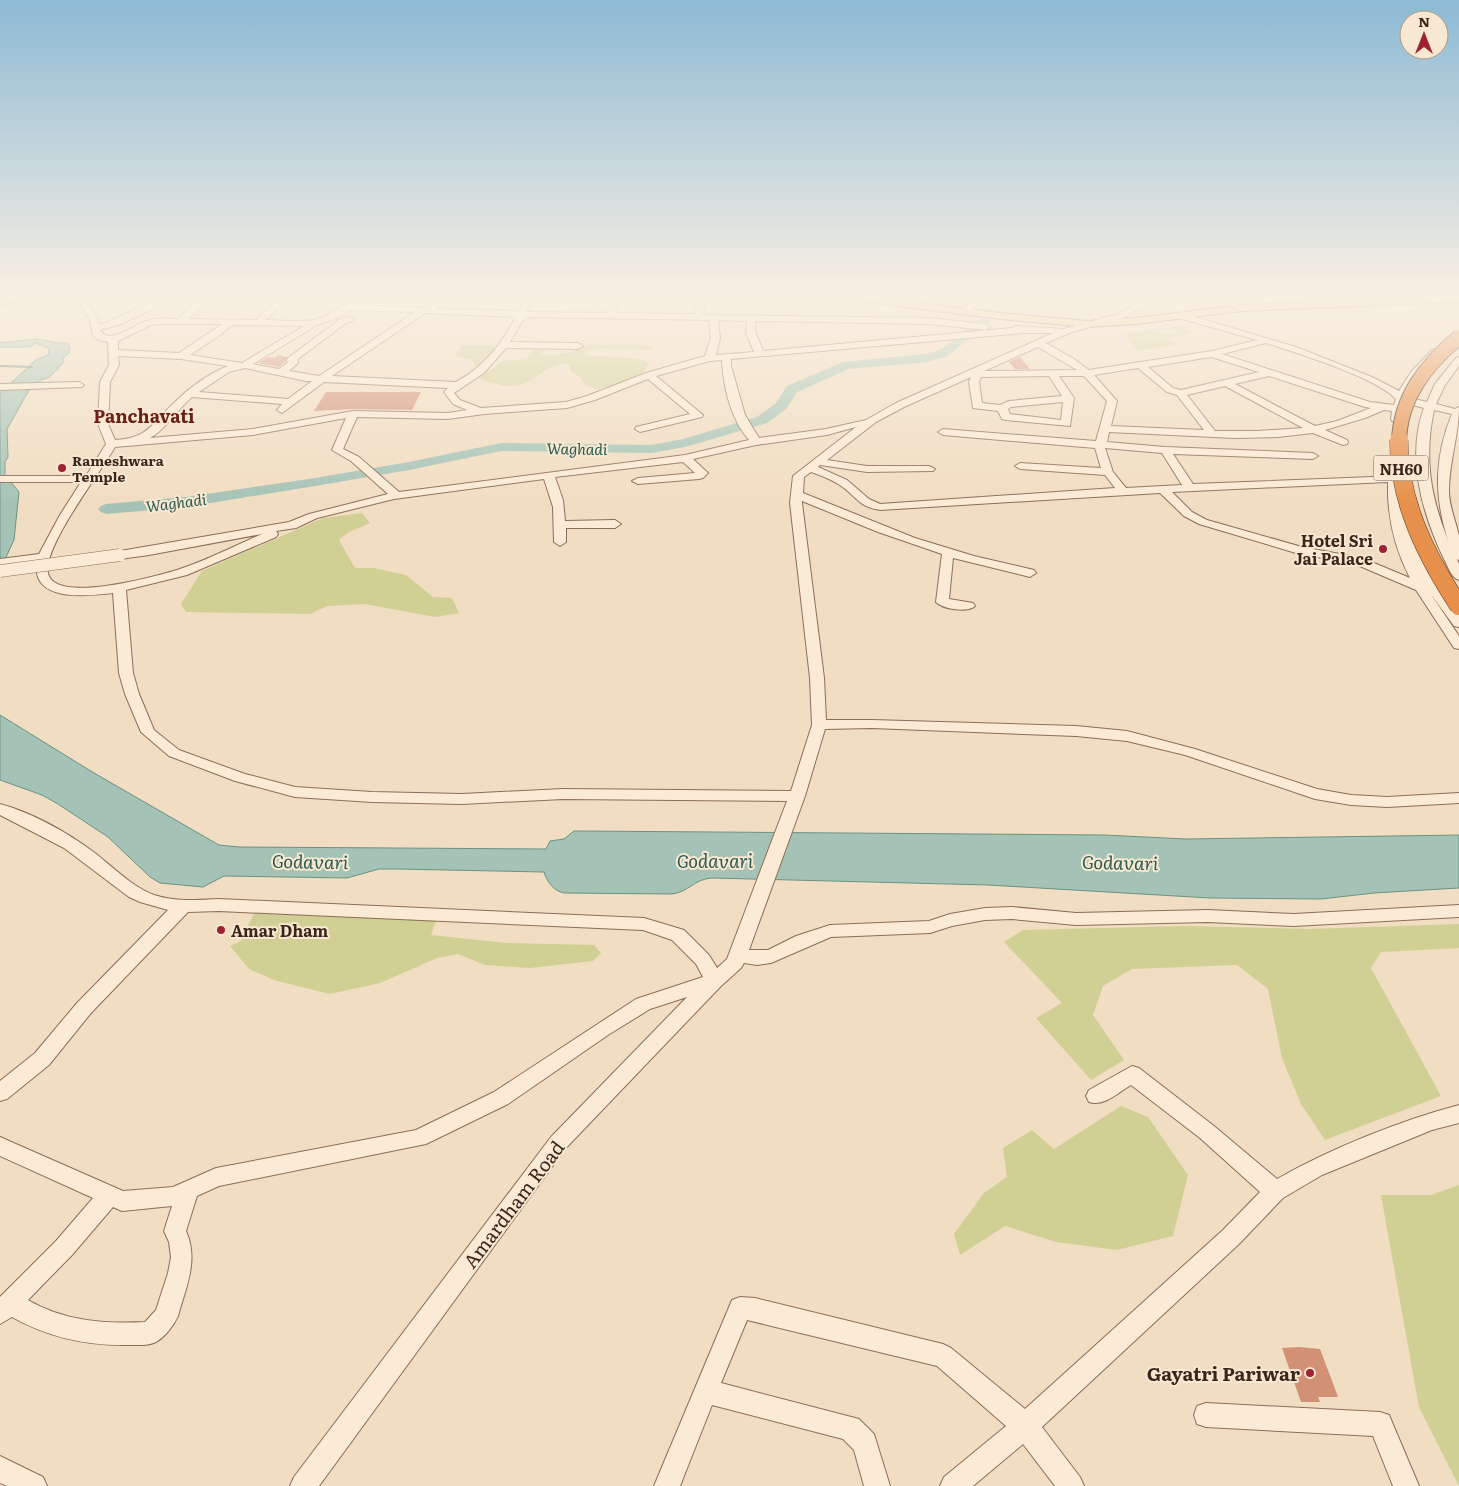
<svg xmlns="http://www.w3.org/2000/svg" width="1459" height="1486" viewBox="0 0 1459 1486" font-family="Literata,serif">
	<rect width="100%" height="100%" fill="#f1ddc1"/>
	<g fill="#d0d094">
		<path d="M1180 325 1192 332 1187 333 1189 335 1167 338 1177 344 1139 351 1124 334 1155 329 1163 334 1177 332 1171 327Z"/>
		<path d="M641 344 652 347 647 350 601 349 588 351 585 355 641 359 649 364 639 378 597 389 586 385 580 377 570 371V364C544 364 540 378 520 385 511 388 502 385 493 383 487 382 483 382 480 377L503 361 524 359 525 361C531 351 533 347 545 349L540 355C555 356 572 354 584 345Z"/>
		<path d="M470 345H492L495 348 485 366H476L471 359 455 356 461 346Z"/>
		<path d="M362 513 370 523 349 532 339 540 355 568H373L406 575 433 597 452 598 459 613 435 617 364 604 327 606 310 614 186 612 181 604 202 571 323 518Z"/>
		<path d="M256 909 436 920 431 935 507 943 594 945 601 953 593 961 530 968 485 965 458 954 437 958 380 983 330 994 274 980 249 969 230 946 241 941Z"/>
		<path d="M1459 924V948L1381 952 1371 968 1441 1096 1325 1140 1301 1104 1282 1058 1268 989 1237 965 1132 969 1103 986 1093 1015 1124 1060 1091 1080 1036 1018 1062 1003 1004 942 1023 930 1185 926 1310 929Z"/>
		<path d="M1121 1106 1148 1117 1188 1175 1173 1236 1117 1250 1056 1242 1005 1226 960 1255 954 1234 984 1193 1007 1177 1003 1148 1032 1130 1054 1149Z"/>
		<path d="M1459 1185V1486L1419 1407 1381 1195H1431Z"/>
	</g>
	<g fill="#a4c3b6" stroke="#6a9283">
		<path d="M36 339C48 340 56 344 68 343L70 348 69 353 63 358V363L50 377 41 380 29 390 7 429 8 457 5 462V475L19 492 14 540 0 570V393L36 360 49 354 48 348 36 343 30 347H0V343Z"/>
		<path d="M0 715 94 773 219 845 239 847 546 849 550 841 564 839 574 831H582L1104 835 1186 839 1459 835V888L1374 893 1321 899 1210 898 988 885 712 878C694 879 689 892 672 894L564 893C554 891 547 882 544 872L397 869H379L347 878 224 876 203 887 160 883 150 877 108 837 58 804 42 795 0 780Z"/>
	</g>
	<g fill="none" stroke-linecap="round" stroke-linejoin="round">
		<path stroke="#6a9283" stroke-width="2" d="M0 366 32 367"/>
		<path fill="#a4c3b6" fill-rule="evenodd" d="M999 296H1011L992 320 948 356 927 362 849 369 797 392 786 409 767 423 685 447 651 453 501 451 409 470 315 486 186 507 106 514 101 512 98 509 101 506 106 504 186 497 315 478 409 462 501 443 651 445 683 439 757 417 776 403 787 386 843 362 926 354 940 350 984 316Z"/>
	</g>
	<g fill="#d29074">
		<path d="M278 355 287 357 285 362 279 367 258 363 268 357 274 358Z"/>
		<path d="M1020 357 1030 369H1015L1009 362Z"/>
		<path d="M326 392H421L412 410 353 409 314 411Z"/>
		<path d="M1299 1347 1320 1349 1338 1397H1318L1320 1402H1301L1282 1348Z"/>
	</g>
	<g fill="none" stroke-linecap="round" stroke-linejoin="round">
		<defs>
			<g id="minor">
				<path d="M76 296H84L98 320 99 325C121 318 158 295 178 296L121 324 100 330C108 346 134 325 146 321 156 318 167 318 177 319L203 296H212L188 319 256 320 280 296H288L266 320C280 320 305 323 318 319 336 313 352 295 371 296L359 305 426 308 441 296H450L436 309 519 311 526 296H534L527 312 607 313 612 296H620L616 313 694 314 697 296H705L703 315 929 318 986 324 990 327 986 330 929 324 755 321 756 333 763 351 1012 328 1016 326 1064 329 1118 314 1148 296H1158L1124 318 1069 333 1046 343 1074 359 1089 370 1212 351 1257 340 1179 318V314L1182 313 1296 347 1372 377 1399 391 1411 372 1432 350 1435 349 1440 352 1418 376 1407 397 1427 402 1435 384 1456 358 1459 357V366L1445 385 1436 404 1455 409 1459 407C1459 435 1449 462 1449 491 1449 507 1456 521 1459 536 1459 544 1459 552 1459 560L1457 559 1459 564V580C1451 578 1448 566 1444 559 1422 514 1406 456 1424 408L1405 403 1400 421H1392L1391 419 1392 411 1384 410 1365 418 1325 430 1347 440 1348 442 1347 444 1343 445 1313 433 1278 437 1235 438 1109 432 1107 442 1165 447 1313 453 1318 456 1313 459 1173 454 1193 484 1398 476 1400 510 1407 511 1409 513 1432 578 1459 614V627L1454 626 1430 593 1459 636V649L1454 648 1416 590 1355 564 1296 553 1199 524 1184 516 1160 493 880 510C860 507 858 499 844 488 834 480 822 476 811 472L804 477 803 493 915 538 974 556 1034 570 1036 573 1030 577 953 558 949 599 973 603 975 606C968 613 942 609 936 602L942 554 878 532 802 501V503L824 678 826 720H872L1076 726 1127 731 1195 749 1317 789 1351 795 1387 797 1459 793V803L1387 807 1351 805 1315 799 1185 755 1127 741 1076 736 872 728 825 729 805 796 749 950H768L796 936 830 925 929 921 950 914 985 908 1012 907 1076 913 1208 910 1294 914 1459 905V917L1294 926 1208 922 1076 925 1012 919 985 920 952 926 930 933 831 937 771 963 757 965 744 963 741 968 721 986 565 1149 319 1486H290L294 1477 551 1137 687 997 650 1009 608 1035 508 1104 426 1144 219 1186 197 1196 186 1231C199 1260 186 1287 178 1316 174 1325 165 1337 156 1342 148 1346 138 1345 130 1345 88 1346 49 1338 12 1317L0 1324V1297L56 1241 93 1198 0 1156V1137L123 1191 173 1187 216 1168 416 1130 494 1092 636 999 703 977 696 964 672 940 643 930 219 911 188 912 91 1013 49 1065 7 1099 0 1101V1081L35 1053 77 1003 168 910 140 902 129 897 64 848 0 815V804C33 813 68 833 95 853 114 868 131 886 154 895 175 902 198 900 219 899L644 918 684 930 709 955 717 968 727 959 787 801 563 799 462 804 372 802 295 797 235 781 169 756 141 732 125 694 119 673 113 593C87 596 30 603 37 561L0 567V559L39 554 60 515 81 482H0V476H86L106 444 98 424 100 382 109 365 108 342 99 340 93 336 90 320ZM350 310 415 312 319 376 289 371 298 363V359L346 323 353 321V317L340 319 288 358 286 360 288 362 279 369 253 364 317 325 335 319ZM425 313 516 317C501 344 485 366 456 382L332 376ZM525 317 709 320 711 338 705 356 646 373 587 396 566 402 481 408 460 400 454 393 484 373 506 348 578 349 583 346 578 343 510 342ZM718 320 747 321 746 333 754 352 716 355 720 338ZM160 324H222L179 353 118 350V341L151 325ZM232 325 304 326 242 363 190 355 219 336ZM1024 333H1053L896 403 866 420 826 429 759 438 745 415 731 366V359ZM1266 343C1297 353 1375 377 1396 399L1394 405 1370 402 1222 354ZM1038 347 1077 370 984 371ZM118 356 181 359 228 366C208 374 189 388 174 403 151 424 149 438 115 440L108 424 110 382 119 365ZM1211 357 1259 372 1181 390 1173 388 1148 367ZM722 360C723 386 731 420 749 440L685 455 399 492 359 457 343 449 357 417 448 419 484 414 567 408 595 400 648 379 690 414 636 427 635 429 640 432 702 417 703 415 656 376 710 361ZM245 368 306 381H312L288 399 199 392 229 372ZM1138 368 1167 392 1177 395 1204 430 1111 426 1117 401 1094 375ZM1049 376 1062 396 1009 401 1000 405 982 403 979 382 981 377ZM1059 376H1084L1107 401 1096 441 943 429 938 432 943 435 1095 448 1101 468 1020 463 1015 466 1020 469 1105 475 1115 488 880 504 869 499 847 480 818 467 820 465 867 472 933 471 935 469 929 466H867L827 460 876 422 904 407 971 377 969 382 973 408 998 411 1002 419 1006 420 1070 426 1074 398ZM1269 376 1365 407 1371 408 1337 421 1315 426 1235 384ZM324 382 448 388 444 392 453 404 467 410 448 413 353 411 253 429 150 438C165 430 178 409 192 397L282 404 277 410 282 413ZM1225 386 1303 428 1257 431H1215L1187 395ZM1063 402 1061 420 1010 414 1008 409 1011 407ZM1434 410 1452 414C1434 457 1434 497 1448 540 1430 495 1424 457 1434 410ZM346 418 332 450 351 461 388 494 309 514 289 522 120 551 114 555 120 559 149 555 262 534C234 546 206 561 177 570 157 576 54 605 48 573 43 546 101 472 115 447L253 435ZM856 427 793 476 790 503 810 678 812 725 791 791 563 789 462 794 372 792 295 787 245 774 179 750 154 730 139 694 133 673 126 590 187 575 276 537 278 534 276 531 296 528 317 518 394 499 544 479 553 507 554 542 560 546 566 542V528H615L621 524 615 520 565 521 563 500 555 477 683 462 695 473 638 478 632 481 638 484 699 479 703 478 708 473 693 459 756 445 827 435ZM1105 448 1162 453 1182 485 1126 488 1113 472ZM1388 482C1387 516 1394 547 1410 578L1362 558 1302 547 1207 520 1192 512 1172 492ZM172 1206 164 1231 169 1242 171 1257 168 1273 156 1310 145 1322C104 1324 64 1321 28 1300L72 1255 113 1207 122 1211Z"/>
				<path d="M976 296H984L971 311H965V307Z"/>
				<path d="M1231 296H1240L1236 300 1239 304 1238 306H1232L1227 300Z"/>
				<path d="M79 382 84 385 82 387 0 390V384Z"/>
				<path d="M1132 1066 1139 1068 1214 1126 1277 1179C1330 1149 1399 1121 1459 1105V1123L1432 1130 1322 1175 1283 1198 1239 1244 1042 1427 1080 1477 1084 1486H1055L1023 1444 973 1486H940L944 1477 1006 1426 937 1366 747 1320 721 1383 859 1419 874 1434 890 1486H864L854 1450 843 1439 712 1405 680 1486H654L732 1300 740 1297 755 1298 943 1344 951 1348 1025 1409 1223 1230 1260 1192 1200 1138 1131 1085C1119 1092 1104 1107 1089 1102L1086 1096 1089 1090Z"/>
				<path d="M1206 1403 1380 1412 1389 1415 1419 1486H1393L1373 1436 1206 1427 1197 1424 1194 1415 1197 1406Z"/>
				<path d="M0 1456 43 1477 47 1486H7L0 1483Z"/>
			</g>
			<g id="major">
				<path d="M19 296H37L36 298 0 306V300Z"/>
				<path d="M835 296H863L1001 313 1088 321 1136 318 1242 305 1459 296V302L1242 311 1136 324 1088 327 1001 319 840 299Z"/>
			</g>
		</defs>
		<use href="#minor" stroke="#8c6d57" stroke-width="2"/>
		<use href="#major" stroke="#593c2b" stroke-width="2"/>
		<use href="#minor" fill="#fbebd5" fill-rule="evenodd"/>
		<use href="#major" fill="#f7ce95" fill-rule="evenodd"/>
		<defs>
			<path id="minor-bridge" d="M0 571 120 555"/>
			<path id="highway-bridge-far1" d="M1399 442C1400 397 1426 365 1459 337"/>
			<path id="highway-bridge" d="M1399 440C1398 501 1427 557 1459 606"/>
		</defs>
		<use href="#minor-bridge" stroke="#8c6d57" stroke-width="13" stroke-linecap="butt"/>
		<use href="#highway-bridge-far1" stroke="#593c2b" stroke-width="16" stroke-linecap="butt"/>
		<use href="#highway-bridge" stroke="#593c2b" stroke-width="19" stroke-linecap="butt"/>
		<use href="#minor-bridge" stroke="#fbebd5" stroke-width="12"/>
		<use href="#highway-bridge-far1" stroke="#e7904b" stroke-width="14"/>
		<use href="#highway-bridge" stroke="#e7904b" stroke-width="18"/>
	</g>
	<linearGradient id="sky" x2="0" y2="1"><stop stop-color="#8dbad4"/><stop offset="0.59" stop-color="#f9f0e3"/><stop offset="1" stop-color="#f9f0e3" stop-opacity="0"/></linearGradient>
	<rect width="1459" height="504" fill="url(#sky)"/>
	<g fill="#a02232" stroke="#f8e8d1" stroke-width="2">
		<circle cx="62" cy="468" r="5"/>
		<circle cx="1383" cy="549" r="5"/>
		<circle cx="221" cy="930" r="5"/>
		<circle cx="1310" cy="1373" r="5"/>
	</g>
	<g text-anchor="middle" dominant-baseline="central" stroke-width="4" stroke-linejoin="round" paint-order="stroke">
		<g font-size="14" font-weight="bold" fill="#3a271c" stroke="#f8e8d1" text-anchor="start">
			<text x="72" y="460">Rameshwara<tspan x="72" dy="16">Temple</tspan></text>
		</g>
		<g font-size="15" font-style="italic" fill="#2a5b53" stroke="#f8e8d1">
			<text transform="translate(577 448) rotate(1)">Waghadi</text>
			<text transform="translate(176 502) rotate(-7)">Waghadi</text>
		</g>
		<rect fill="#f8e8d1" stroke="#736152" stroke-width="1" x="1373.5" y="455.5" width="55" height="25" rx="4"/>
		<g font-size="15" font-weight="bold" fill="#3a271c">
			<text x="1401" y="468">NH60</text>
		</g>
		<g font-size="16" font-weight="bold" fill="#3a271c" stroke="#f8e8d1" text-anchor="end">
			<text x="1373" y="540">Hotel Sri<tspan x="1373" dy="18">Jai Palace</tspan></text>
			<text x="231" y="930" text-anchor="start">Amar Dham</text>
		</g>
		<g font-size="18" font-weight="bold" fill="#6a2018" stroke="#f8e8d1">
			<text x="144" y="415">Panchavati</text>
		</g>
		<g font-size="18" font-style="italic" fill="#2a5b53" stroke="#f8e8d1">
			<text x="715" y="860">Godavari</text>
			<text transform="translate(310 861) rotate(1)">Godavari</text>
			<text transform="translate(1120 862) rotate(1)">Godavari</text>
		</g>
		<g font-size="19" fill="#3a271c" stroke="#f8e8d1">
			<text transform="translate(513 1204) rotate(-53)">Amardham Road</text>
		</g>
		<g font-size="19" font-weight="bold" fill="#3a271c" stroke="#f8e8d1" text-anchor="end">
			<text x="1300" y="1373">Gayatri Pariwar</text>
		</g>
	</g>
	<g transform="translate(1424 35)"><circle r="24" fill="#f8e8d1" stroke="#ac9b89"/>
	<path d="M0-4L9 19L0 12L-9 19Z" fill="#a02232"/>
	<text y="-8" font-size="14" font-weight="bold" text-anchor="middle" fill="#3a271c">N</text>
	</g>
</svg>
